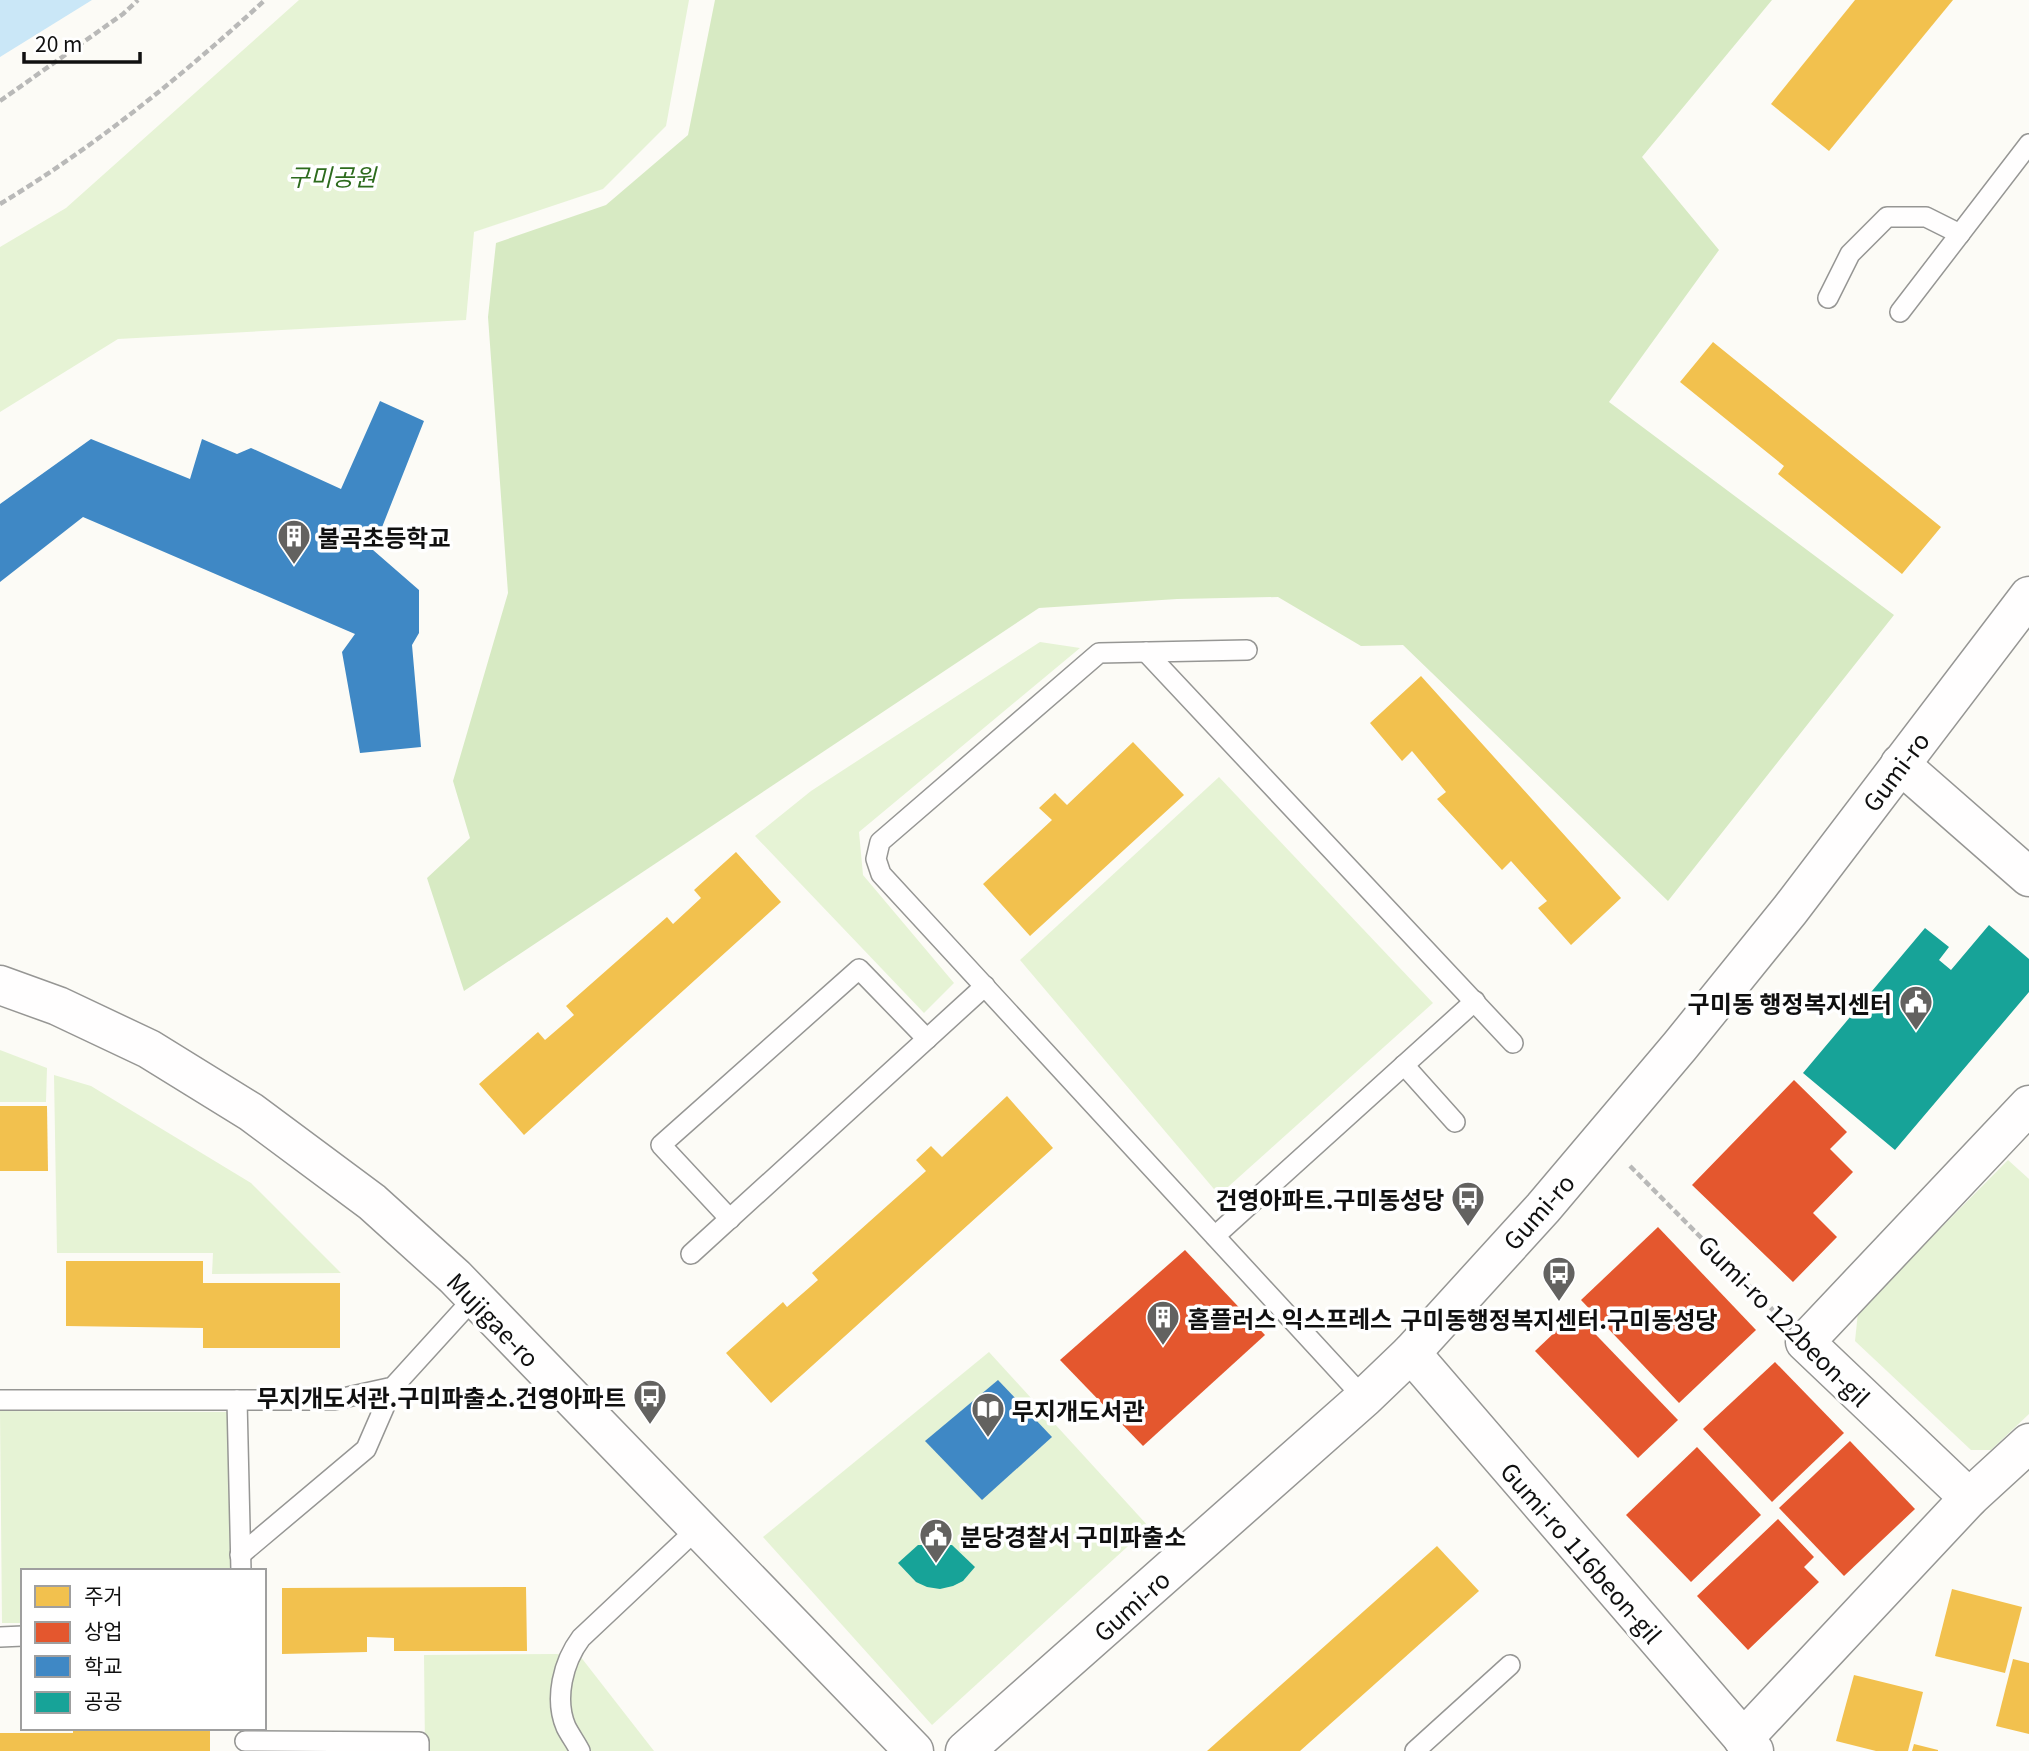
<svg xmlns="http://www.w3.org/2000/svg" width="2029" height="1751" viewBox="0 0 2029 1751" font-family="Georgia,'Noto Sans KR',serif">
	<rect width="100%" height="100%" fill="#fcfbf6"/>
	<g fill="#e6f3d5">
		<path d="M299 0H689L666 126 603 189 474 232 466 320 118 339 0 412V247L66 208Z"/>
		<path d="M1040 642 1080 648 859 832 863 875 954 983 924 1013 755 836 811 791Z"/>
		<path d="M1219 777 1433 1003 1219 1195 1020 960Z"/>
		<path d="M0 1050 47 1068 46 1102H0Z"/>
		<path d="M54 1075 91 1086 251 1183 341 1273 212 1274 213 1253H57Z"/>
		<path d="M2008 1160 2029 1179V1414L1991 1450H1971L1855 1341 1858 1312Z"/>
		<path d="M989 1352 1149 1527 932 1725 763 1537Z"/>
		<path d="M0 1411 230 1412 231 1571H23V1623H2Z"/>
		<path d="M556 1654 580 1656 654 1751H425L424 1655Z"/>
	</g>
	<path fill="#d7eac3" d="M715 0H1772L1642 157 1719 250 1609 402 1894 615 1668 901 1403 645 1361 646 1278 597 1177 599 1039 608 464 991 427 878 470 838 453 781 508 593 488 317 496 243 606 205 688 135Z"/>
	<path fill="#cae7f7" d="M0 0H92L0 57Z"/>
	<g fill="#f2c14e">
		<path d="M1855 0H1953L1829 151 1771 104Z"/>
		<path d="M1713 342 1941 527 1902 574 1778 474 1784 466 1680 382Z"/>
		<path d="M1421 676 1621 898 1571 945 1538 908 1547 901 1511 861 1502 870 1437 799 1446 792 1412 751 1402 761 1370 723Z"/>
		<path d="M1133 742 1184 795 1030 936 983 884 1052 820 1039 808 1055 793 1067 805Z"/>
		<path d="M736 852 781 902 524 1135 479 1084 538 1032 545 1040 574 1015 566 1006 667 917 673 924 701 898 694 890Z"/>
		<path d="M1007 1096 1053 1148 771 1403 726 1353 783 1302 787 1307 818 1280 812 1273 926 1171 916 1160 931 1146 942 1157Z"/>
		<path d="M0 1106H47L48 1171H0Z"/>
		<path d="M66 1261H203V1283H340V1348H203V1328L66 1326Z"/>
		<path d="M1437 1546 1479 1591 1300 1751H1207Z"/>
		<path d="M526 1587 527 1651H394V1638L367 1637V1652L282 1654V1588Z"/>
		<path d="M1952 1589 2022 1607 2005 1673 1935 1656Z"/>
		<path d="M2013 1659 2029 1663V1734L1996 1726Z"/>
		<path d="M1854 1675 1923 1692 1908 1751H1876L1836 1741Z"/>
		<path d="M73 1728H210V1751H0V1733H73Z"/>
		<path d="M1914 1744 1938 1750V1751H1912Z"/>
	</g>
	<g fill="#e4572e">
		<path d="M1794 1080 1847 1132 1830 1149 1853 1172 1813 1213 1837 1237 1793 1282 1692 1185Z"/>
		<path d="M1658 1227 1756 1330 1679 1403 1581 1300Z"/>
		<path d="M1185 1250 1265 1335 1143 1446 1060 1360Z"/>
		<path d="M1575 1313 1678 1420 1638 1458 1535 1351Z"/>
		<path d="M1775 1362 1844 1433 1772 1502 1703 1429Z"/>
		<path d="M1850 1441 1915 1509 1844 1576 1779 1508Z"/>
		<path d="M1697 1447 1761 1515 1691 1582 1626 1515Z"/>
		<path d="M1778 1519 1814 1557 1804 1567 1819 1582 1748 1650 1697 1596Z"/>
	</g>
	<g fill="#3f88c5">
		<path d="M380 401 424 421 373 550 419 590V633L412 645 421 747 360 753 342 652 355 634 83 517 0 582V504L91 439 190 479 202 439 237 454 251 448 341 489Z"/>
		<path d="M998 1380 1052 1437 982 1500 925 1441Z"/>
	</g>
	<g fill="#17a398">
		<path d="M1989 925 2029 959V992L1895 1150 1803 1073 1925 928 1949 947 1939 960 1951 970Z"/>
		<path d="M918 1545H952L975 1567 963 1581 953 1586 940 1589 927 1587 916 1582 898 1563Z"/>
	</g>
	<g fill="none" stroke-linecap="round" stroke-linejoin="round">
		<defs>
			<g id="service">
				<path d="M1828 298 1850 254 1887 217H1926L1960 234"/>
				<path d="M1900 312 2029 144"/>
				<path d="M1247 650 1099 653 880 842 876 859 881 874 1364 1398"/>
				<path d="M1146 652 1513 1043"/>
				<path d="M1404 1065 1455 1122"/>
				<path d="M730 1219 661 1145 859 969 927 1039"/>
				<path d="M1215 1236 1475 1001"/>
				<path d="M691 1254 985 986"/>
				<path d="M0 1400H334L393 1387 474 1298"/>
				<path d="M237 1400 241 1571"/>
				<path d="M240 1555 366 1449 393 1387"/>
				<path d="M0 1637 23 1636"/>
				<path d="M245 1741 419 1742V1751"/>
				<path d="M580 1751C576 1743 570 1735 566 1727 554 1699 563 1662 581 1638L698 1528"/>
				<path d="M1415 1751 1510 1665"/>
			</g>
			<g id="minor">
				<path d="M1900 764 2029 877"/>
				<path d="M1411 1353 1754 1751"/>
				<path d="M1969 1498 1805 1342 2029 1105"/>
				<path d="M1743 1739 1969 1498 2029 1443"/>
			</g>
			<g id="tertiary">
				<path d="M0 985 58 1006 149 1049 251 1112 372 1202 455 1277 914 1751"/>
				<path d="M965 1751 1364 1398 1411 1353 1543 1208 1680 1046 1790 910 2029 596"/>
			</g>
		</defs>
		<use href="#service" stroke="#969694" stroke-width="22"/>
		<use href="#minor" stroke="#969694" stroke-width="41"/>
		<use href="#tertiary" stroke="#969694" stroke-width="41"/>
		<g stroke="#b9b9b8" stroke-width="4.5" stroke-dasharray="7 3.5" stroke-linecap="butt">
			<path d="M0 101 123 14 138 0"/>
			<path d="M0 204C96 146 182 76 265 0"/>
			<path d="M1630 1166 1777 1314"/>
		</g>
		<use href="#service" stroke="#fffefe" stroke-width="19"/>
		<use href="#minor" stroke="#fffefe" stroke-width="38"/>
		<use href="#tertiary" stroke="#fffefe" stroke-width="38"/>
	</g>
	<defs>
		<symbol id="building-pin" viewBox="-11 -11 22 30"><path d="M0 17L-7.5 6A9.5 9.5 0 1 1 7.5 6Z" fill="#636260" stroke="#fff"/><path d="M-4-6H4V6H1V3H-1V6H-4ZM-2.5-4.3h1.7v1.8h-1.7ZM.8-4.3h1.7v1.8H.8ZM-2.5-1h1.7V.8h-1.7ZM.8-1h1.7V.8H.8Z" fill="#fff"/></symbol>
		<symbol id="civic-pin" viewBox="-11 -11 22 30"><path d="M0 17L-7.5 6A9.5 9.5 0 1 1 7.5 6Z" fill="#636260" stroke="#fff"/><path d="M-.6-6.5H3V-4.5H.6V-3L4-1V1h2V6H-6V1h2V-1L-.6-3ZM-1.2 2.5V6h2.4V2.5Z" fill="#fff"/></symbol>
		<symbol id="bus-pin" viewBox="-11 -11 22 30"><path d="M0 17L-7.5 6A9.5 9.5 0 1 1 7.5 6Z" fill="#636260" stroke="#fff"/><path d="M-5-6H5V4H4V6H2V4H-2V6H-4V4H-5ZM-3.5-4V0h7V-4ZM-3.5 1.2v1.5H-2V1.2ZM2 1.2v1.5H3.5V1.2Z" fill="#fff"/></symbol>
		<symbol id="library-pin" viewBox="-11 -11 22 30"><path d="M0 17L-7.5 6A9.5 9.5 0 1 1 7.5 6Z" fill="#636260" stroke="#fff"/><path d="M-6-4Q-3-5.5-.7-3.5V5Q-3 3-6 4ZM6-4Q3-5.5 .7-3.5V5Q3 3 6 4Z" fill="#fff"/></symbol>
	</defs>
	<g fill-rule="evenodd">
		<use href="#building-pin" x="275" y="517" width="38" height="52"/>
		<use href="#civic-pin" x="1897" y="983" width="38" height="52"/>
		<use href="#bus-pin" x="1449" y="1179" width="38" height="52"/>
		<use href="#bus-pin" x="1540" y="1254" width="38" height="52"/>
		<use href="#building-pin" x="1144" y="1298" width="38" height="52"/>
		<use href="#bus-pin" x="631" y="1377" width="38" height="52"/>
		<use href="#library-pin" x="969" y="1390" width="38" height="52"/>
		<use href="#civic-pin" x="917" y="1516" width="38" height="52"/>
	</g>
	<g text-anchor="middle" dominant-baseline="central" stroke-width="7" stroke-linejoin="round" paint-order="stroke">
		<g font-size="24" font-style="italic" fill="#2d6b1d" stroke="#fff">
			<text x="332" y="175">구미공원</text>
		</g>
		<g font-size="24" font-weight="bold" fill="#101010" stroke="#fff" text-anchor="start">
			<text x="318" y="536">불곡초등학교</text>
			<text x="1892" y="1002" text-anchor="end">구미동 행정복지센터</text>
			<text x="1444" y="1198" text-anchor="end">건영아파트.구미동성당</text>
			<text x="1188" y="1317">홈플러스 익스프레스</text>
			<text x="1559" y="1318" text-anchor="middle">구미동행정복지센터.구미동성당</text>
			<text x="626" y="1396" text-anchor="end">무지개도서관.구미파출소.건영아파트</text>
			<text x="1012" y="1409">무지개도서관</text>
			<text x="960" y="1535">분당경찰서 구미파출소</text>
		</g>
		<g font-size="24" fill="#101010" stroke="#fff">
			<text transform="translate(1895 771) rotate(-53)">Gumi-ro</text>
			<text transform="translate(1538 1211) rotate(-48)">Gumi-ro</text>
			<text transform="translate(494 1319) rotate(46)">Mujigae-ro</text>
			<text transform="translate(1785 1320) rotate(45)">Gumi-ro 122beon-gil</text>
			<text transform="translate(1582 1552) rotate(49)">Gumi-ro 116beon-gil</text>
			<text transform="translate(1131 1605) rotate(-42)">Gumi-ro</text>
		</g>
	</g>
	<rect x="21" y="1569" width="245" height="161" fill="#ffffff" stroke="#9f9f9f" stroke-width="2"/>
	<rect x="35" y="1586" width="35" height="21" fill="#f2c14e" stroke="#9f9f9f" stroke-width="2"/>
	<text x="84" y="1604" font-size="21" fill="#101010">주거</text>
	<rect x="35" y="1622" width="35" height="21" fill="#e4572e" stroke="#9f9f9f" stroke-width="2"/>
	<text x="84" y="1639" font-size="21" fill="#101010">상업</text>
	<rect x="35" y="1656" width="35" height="21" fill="#3f88c5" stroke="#9f9f9f" stroke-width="2"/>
	<text x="84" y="1674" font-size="21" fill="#101010">학교</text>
	<rect x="35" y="1692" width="35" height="21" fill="#17a398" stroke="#9f9f9f" stroke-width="2"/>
	<text x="84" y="1709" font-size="21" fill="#101010">공공</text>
	<path d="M24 52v10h116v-10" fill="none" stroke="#101010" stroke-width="3.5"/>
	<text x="35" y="52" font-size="21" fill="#101010" stroke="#ffffff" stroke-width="5" paint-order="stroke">20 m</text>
</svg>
